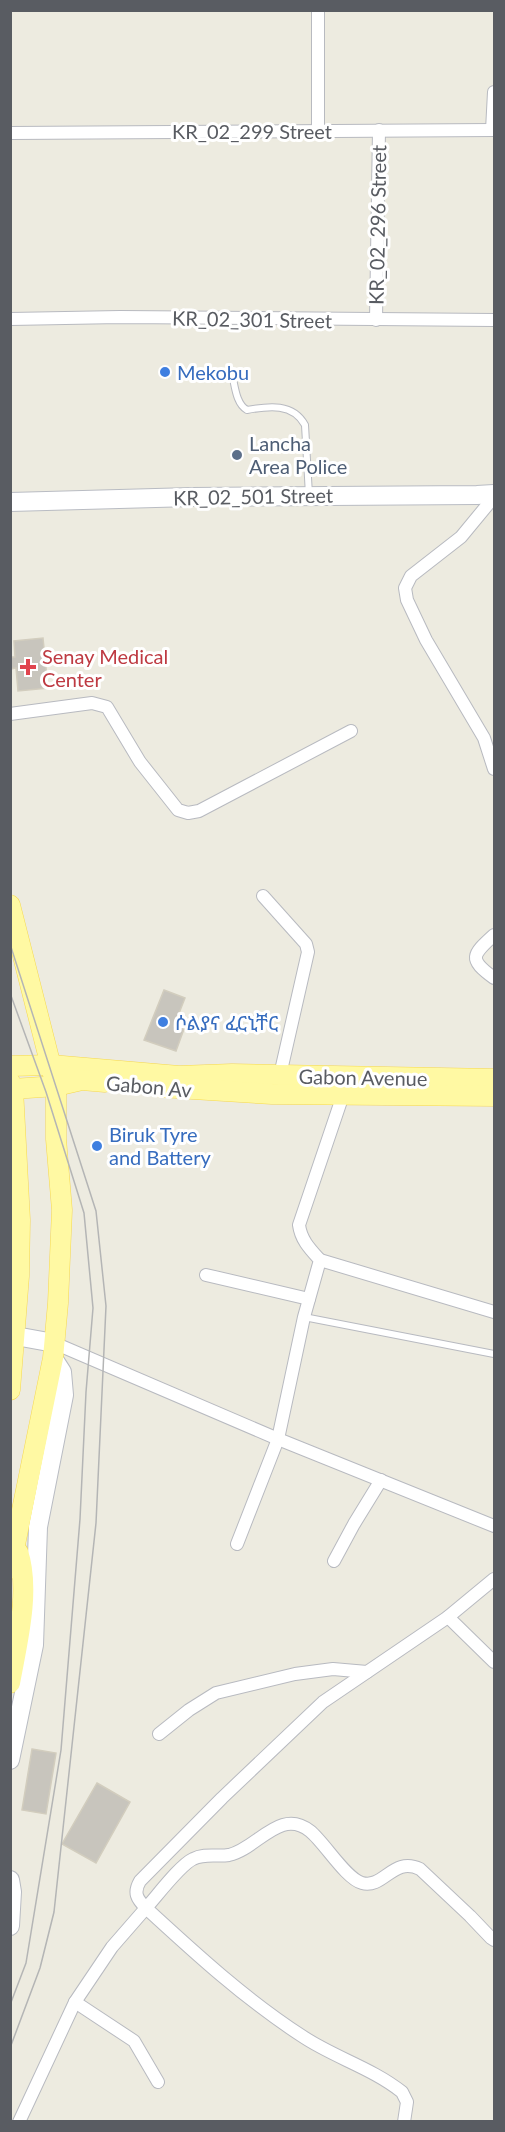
<svg xmlns="http://www.w3.org/2000/svg" width="505" height="2132" viewBox="0 0 505 2132" font-family="Lato,'Noto Sans Ethiopic',sans-serif">
	<rect width="100%" height="100%" fill="#edebe0"/>
	<g fill="#c8c5bd" stroke="#d2cdbe" stroke-width="1.5">
		<path d="M43 638 48 688 18 691 16 668 10 669V657H15L14 641Z"/>
		<path d="M164 990 185 998 174 1026 184 1029 176 1051 144 1040Z"/>
		<path d="M32 1749 56 1753 46 1814 22 1810Z"/>
		<path d="M97 1783 130 1802 96 1863 62 1844Z"/>
	</g>
	<g fill="none" stroke-linecap="round" stroke-linejoin="round">
		<defs>
			<g id="lane">
				<path d="M232 374C235 386 236 404 247 410 269 406 293 403 305 425L309 495"/>
				<path d="M304 1317 494 1354"/>
			</g>
			<g id="street">
				<path d="M492 130 494 92"/>
				<path d="M318 131V10"/>
				<path d="M10 133 494 130"/>
				<path d="M10 319 120 317 494 320"/>
				<path d="M376 320 379 130"/>
				<path d="M494 497 461 537 411 576 405 588 407 600 426 640 484 738 494 769"/>
				<path d="M10 714 92 703 107 707 140 762 178 810 188 813 199 811 351 731"/>
				<path d="M263 896 306 944 308 952 280 1075"/>
				<path d="M494 935C472 955 468 959 494 978"/>
				<path d="M320 1260 494 1312"/>
				<path d="M206 1275 309 1299"/>
				<path d="M54 1343 278 1439 494 1526"/>
				<path d="M237 1544 278 1439 304 1317 320 1260C310 1249 301 1240 299 1225L343 1095"/>
				<path d="M334 1561 354 1524 381 1480"/>
				<path d="M448 1617 494 1662"/>
				<path d="M159 1734 189 1710 216 1693 295 1674 333 1669 367 1672"/>
				<path d="M75 2002 134 2041 158 2082"/>
				<path d="M19 2122 75 2002 112 1947 146 1908C137 1899 133 1893 140 1881L222 1798 323 1702 448 1617 494 1579"/>
				<path d="M404 2122 407 2102 402 2092C372 2068 333 2057 302 2036 245 1999 196 1954 146 1908 157 1896 180 1865 193 1859 205 1853 217 1857 229 1855 257 1849 280 1807 310 1831 324 1842 346 1879 362 1883 384 1889 393 1856 420 1869L470 1916 491 1938 494 1940"/>
			</g>
			<g id="secondary">
				<path d="M10 502 192 497 477 495 494 494"/>
				<path d="M10 1335 54 1343"/>
				<path d="M10 1760 34 1645 38 1527 64 1395 62 1372 53 1358"/>
				<path d="M10 1880 12 1892 10 1926"/>
			</g>
			<g id="primary">
				<path d="M10 905 56 1086V1139L62 1210 58 1303 53 1358 10 1569"/>
				<path d="M10 1066 51 1065 179 1076 232 1074 494 1079"/>
				<path d="M10 1082 13 1089 20 1220 19 1276 10 1390"/>
				<path d="M161 1087 272 1094 494 1096"/>
				<path d="M13 1089 56 1086 82 1080 105 1082"/>
				<path d="M10 1683C17 1644 31 1590 18 1552"/>
			</g>
		</defs>
		<use href="#lane" stroke="#b8bac0" stroke-width="8"/>
		<use href="#street" stroke="#b8bac0" stroke-width="14"/>
		<use href="#secondary" stroke="#b9bcc3" stroke-width="20"/>
		<use href="#primary" stroke="#f6d850" stroke-width="21"/>
		<use href="#lane" stroke="#fff" stroke-width="6"/>
		<use href="#street" stroke="#fff" stroke-width="12"/>
		<use href="#secondary" stroke="#fff" stroke-width="18"/>
		<use href="#primary" stroke="#fff9a3" stroke-width="20"/>
		<g stroke="#b4b5b5" stroke-width="1.5">
			<path d="M10 944 96 1211 106 1306 96 1523 54 1912 40 1968 10 2048"/>
			<path d="M10 993 46 1092 84 1213 93 1308 86 1392 80 1519 61 1750 26 1963 10 2005"/>
		</g>
	</g>
	<g fill="#3f7fe0" stroke="#fff" stroke-width="2">
		<circle cx="165" cy="372" r="6"/>
		<circle cx="163" cy="1022" r="6"/>
		<circle cx="97" cy="1146" r="6"/>
	</g>
	<circle fill="#5c6f8a" stroke="#fff" stroke-width="2" cx="237" cy="455" r="6"/>
	<path fill="#e0444e" stroke="#fff" stroke-width="2" d="M25 658h6v6h6v6h-6v6h-6v-6h-6v-6h6z"/>
	<g text-anchor="middle" dominant-baseline="central" stroke-width="6" stroke-linejoin="round" paint-order="stroke">
		<g font-size="20" fill="#595c62" stroke="#fff">
			<text x="252" y="131">KR_02_299 Street</text>
			<text transform="translate(377 225) rotate(-89)">KR_02_296 Street</text>
			<text transform="translate(252 319) rotate(1)">KR_02_301 Street</text>
			<text transform="translate(253 496) rotate(-1)">KR_02_501 Street</text>
			<text transform="translate(363 1077) rotate(1)">Gabon Avenue</text>
			<text transform="translate(149 1086) rotate(5)">Gabon Av</text>
		</g>
		<g font-size="20" fill="#366cbe" stroke="#fff" text-anchor="start">
			<text x="177" y="372">Mekobu</text>
			<text x="175" y="1022">ሶልያና ፈርኒቸር</text>
			<text x="109" y="1134">Biruk Tyre<tspan x="109" dy="23">and Battery</tspan></text>
		</g>
		<g font-size="20" fill="#4e5e75" stroke="#fff" text-anchor="start">
			<text x="249" y="443">Lancha<tspan x="249" dy="23">Area Police</tspan></text>
		</g>
		<g font-size="20" fill="#be3a42" stroke="#fff" text-anchor="start">
			<text x="42" y="656">Senay Medical<tspan x="42" dy="23">Center</tspan></text>
		</g>
	</g>
	<rect width="505" height="2132" fill="none" stroke="#595c62" stroke-width="24"/>
</svg>
